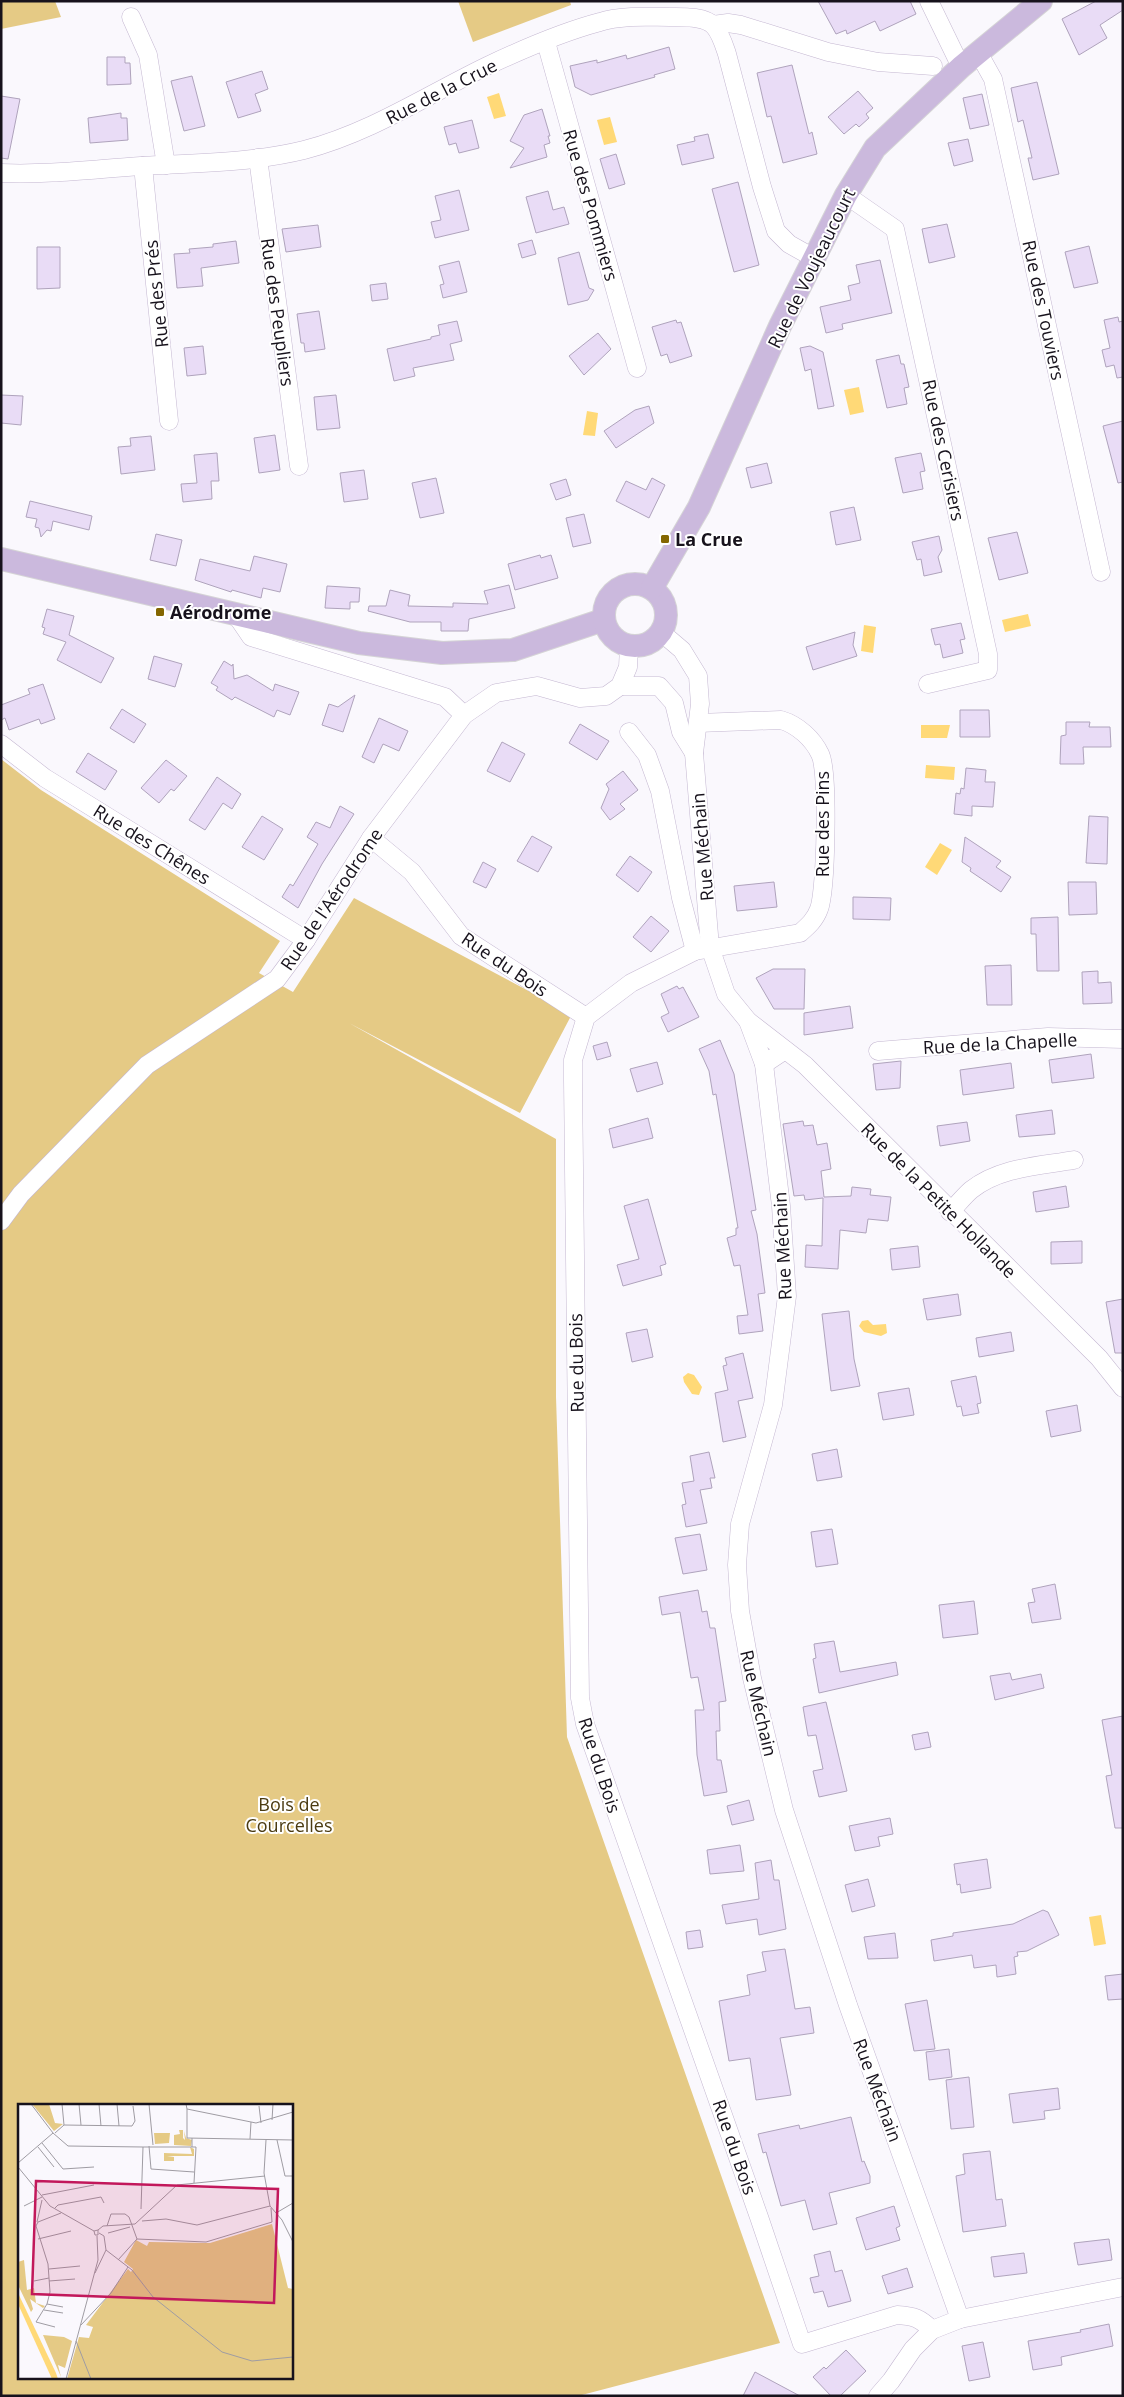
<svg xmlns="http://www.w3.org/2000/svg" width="1124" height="2397" viewBox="0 0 1124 2397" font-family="'Open Sans',sans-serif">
	<rect width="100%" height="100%" fill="#faf8fd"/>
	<g fill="#e5ca85" fill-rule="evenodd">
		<path d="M1 1H55L61 17 1 29Z"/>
		<path d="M458 1H570L571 5 473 42Z"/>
		<path d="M1 759 41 790 280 941 259 973 293 992 354 898 572 1014 520 1113 349 1023 556 1139V1397L567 1737 780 2343 578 2396H1ZM19 2106H291V2378H19Z"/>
	</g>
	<g fill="#ffd977">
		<path d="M499 93 506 116 494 119 487 97Z"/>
		<path d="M610 117 617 142 604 145 597 120Z"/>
		<path d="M859 387 864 412 850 415 844 390Z"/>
		<path d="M587 411 598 413 595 436 583 435Z"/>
		<path d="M1028 614 1031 626 1005 632 1002 620Z"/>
		<path d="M864 625 876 627 873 653 861 651Z"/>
		<path d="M921 725H950L947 738H921Z"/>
		<path d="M926 765 955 767 954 780 925 778Z"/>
		<path d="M940 843 952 850 937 875 925 867Z"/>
		<path d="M868 1320 873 1325 886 1324 887 1333 881 1336 864 1332 859 1326 862 1321Z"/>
		<path d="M688 1373 694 1375 702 1387 699 1395 692 1394 684 1382 683 1377Z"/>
		<path d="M1101 1915 1106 1944 1094 1946 1089 1917Z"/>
	</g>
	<g fill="#e9dcf6" stroke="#afa3bc">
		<path d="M818 1H910L916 14 880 31 875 21 847 34 846 30 836 34Z"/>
		<path d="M1096 1H1123V10L1100 25 1107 38 1079 55 1062 19Z"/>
		<path d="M669 47 675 69 654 75 655 77 591 95 575 87 570 66 597 60V63L626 55 627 59Z"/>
		<path d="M107 57H125V63H130L131 84 107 85Z"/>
		<path d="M792 65 809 134 812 132 817 154 783 163 771 116 767 117 757 73Z"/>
		<path d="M262 71 268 89 255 94 261 111 238 118 226 82Z"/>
		<path d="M192 76 205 126 184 131 171 81Z"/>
		<path d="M1037 82 1059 174 1033 180 1028 158H1032L1023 120 1018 122 1011 88Z"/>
		<path d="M858 91 873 108 866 114 869 118 859 127 856 124 844 134 828 117Z"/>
		<path d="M982 94 989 125 970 129 963 98Z"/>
		<path d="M1 96 20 99 8 159 1 158Z"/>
		<path d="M542 109 550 136H548L550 143 544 145 547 157 510 168 524 148 510 141 524 115Z"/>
		<path d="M121 113V118H127L128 140 90 143 88 118Z"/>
		<path d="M472 120 479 148 459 153 456 143 449 145 444 127Z"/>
		<path d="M708 134 714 158 682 165 677 145 695 141 694 137Z"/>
		<path d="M968 139 973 161 954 166 948 143Z"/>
		<path d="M616 154 625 184 609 189 600 159Z"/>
		<path d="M738 182 759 265 734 272 712 189Z"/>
		<path d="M459 190 469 230 435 238 431 222 441 220 435 196Z"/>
		<path d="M548 191 553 210 564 207 569 224 536 233 526 197Z"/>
		<path d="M947 224 955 257 929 263 922 229Z"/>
		<path d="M318 225 321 247 286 252 282 229Z"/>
		<path d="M532 240 536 254 522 258 518 244Z"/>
		<path d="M236 241 239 263 201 268 203 286 177 288 174 254 190 253 189 249 213 247V244Z"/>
		<path d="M1089 246 1098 283 1074 288 1065 252Z"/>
		<path d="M37 247H60V288L37 289Z"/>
		<path d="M579 252 589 288 594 290 588 300 568 305 558 258Z"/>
		<path d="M880 260 892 313 842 324 843 329 826 333 820 307 851 300 848 286 860 283 856 265Z"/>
		<path d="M459 261 467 292 443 298 440 285 444 284 439 266Z"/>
		<path d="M386 283 388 299 372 301 370 285Z"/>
		<path d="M319 311 325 349 305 352 304 343H301L297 314Z"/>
		<path d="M1118 317 1119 322 1123 321V377L1117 378 1114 365 1106 367 1102 350 1110 348 1104 320Z"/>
		<path d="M676 320 677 323 681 322 692 356 670 363 667 354 661 356 652 327Z"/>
		<path d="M457 321 462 341 450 344 454 360 413 368 415 376 394 381 387 349 431 339V337L440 335 438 325Z"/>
		<path d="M598 333 611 349 584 375 569 356Z"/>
		<path d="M203 346 206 374 187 376 184 348Z"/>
		<path d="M810 346 823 352 834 406 818 409 811 369 805 371 800 348Z"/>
		<path d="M899 355 901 364H904L909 387 904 388 907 404 887 408 876 360Z"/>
		<path d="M1 395 23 396 21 425 1 423Z"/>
		<path d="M336 395 340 428 317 430 314 397Z"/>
		<path d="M649 406 654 423 616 448 604 431 635 410Z"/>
		<path d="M1123 421V482L1118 483 1103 426Z"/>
		<path d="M275 435 280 470 259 473 254 438Z"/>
		<path d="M151 436 155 470 121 474 118 447 131 446 130 438Z"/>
		<path d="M217 453 219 481H211L212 499 183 502 181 484 197 483 194 455Z"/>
		<path d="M921 453 925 471 920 472 923 489 903 493 895 458Z"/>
		<path d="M767 463 772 483 751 488 746 468Z"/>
		<path d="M364 470 368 499 344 502 340 473Z"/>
		<path d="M436 478 444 513 420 518 412 483Z"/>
		<path d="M652 478 665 485 649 518 616 501 626 481 646 490Z"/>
		<path d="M566 479 571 495 556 500 550 484Z"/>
		<path d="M30 501 92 516 89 530 53 521 51 531 47 530 41 537 39 528 35 527 37 519 26 517Z"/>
		<path d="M854 507 861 540 836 545 830 512Z"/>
		<path d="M584 514 591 543 573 547 566 518Z"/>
		<path d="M1017 532 1028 573 999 580 988 538Z"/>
		<path d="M156 534 182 540 176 566 150 560Z"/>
		<path d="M939 536 942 550 938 557 942 572 924 576 921 559 917 560 912 542Z"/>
		<path d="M540 555 541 558 551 555 558 578 515 590 508 564Z"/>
		<path d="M254 556 287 564 280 592 263 588 261 598 232 590 231 592 195 580 200 559 250 571Z"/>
		<path d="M509 585 515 608 469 619 468 631H441V622H410L368 611 369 606H386L390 590 410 595 408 606 453 607V603L488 604 484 591Z"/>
		<path d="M327 586 360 588 359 602H350V609L325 608Z"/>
		<path d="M47 609 74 616 69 635 114 658 101 683 57 660 66 642 43 634 45 628 42 627Z"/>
		<path d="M961 623 965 639 960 640 963 653 943 658 940 644 935 645 931 629Z"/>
		<path d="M855 632 853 645 857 656 813 670 806 647Z"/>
		<path d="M154 656 182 664 175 687 148 679Z"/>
		<path d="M224 661 232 666 233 664 234 679 247 675 273 691 275 684 299 692 290 715 277 710 274 717 235 697 232 700 216 690 218 687 211 683Z"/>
		<path d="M43 684 55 719 41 724 39 719 9 730 5 718 1 720V705L30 694 28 689Z"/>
		<path d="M355 695 343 732 322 725 329 704 338 707Z"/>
		<path d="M122 709 146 724 134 743 110 728Z"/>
		<path d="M960 710H989L990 737H960Z"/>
		<path d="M379 718 408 731 399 751 383 744 374 763 362 757Z"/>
		<path d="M1066 722H1090L1089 727H1110L1111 747H1083L1084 764H1060L1061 736 1066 735Z"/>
		<path d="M580 724 609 741 597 760 569 743Z"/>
		<path d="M502 742 525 754 510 782 487 771Z"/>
		<path d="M88 753 117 771 105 790 76 772Z"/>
		<path d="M166 760 187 776 174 791 171 789 159 803 141 788Z"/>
		<path d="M966 768 986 770 985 782H995L993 807 972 806V816L954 814 956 793 960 794 961 788 964 789Z"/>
		<path d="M623 771 638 790 620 804 625 809 610 820 601 808 609 789 606 784Z"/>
		<path d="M217 777 241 794 232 809 223 803 205 830 189 820Z"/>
		<path d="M340 806 354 814 322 864 298 908 282 897 290 884 293 886 318 844 307 837 316 822 330 828Z"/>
		<path d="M262 816 283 829 264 860 242 847Z"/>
		<path d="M1089 816 1108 817 1107 864 1086 863Z"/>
		<path d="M532 836 552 847 538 872 517 861Z"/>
		<path d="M965 837 1001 861 996 867 1011 877 1001 892 970 871 971 868 962 862Z"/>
		<path d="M630 856 652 872 638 892 616 875Z"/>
		<path d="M483 862 496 869 486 888 473 882Z"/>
		<path d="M774 882 777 907 737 911 734 886Z"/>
		<path d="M1068 882H1096L1097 914 1069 915Z"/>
		<path d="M853 897 891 898 890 920 853 919Z"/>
		<path d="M651 916 669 931 651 952 633 937Z"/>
		<path d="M1058 917 1059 971H1037L1036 934H1031V918Z"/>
		<path d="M1011 965 1012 1005H987L985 966Z"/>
		<path d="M773 969H805L804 1009H774L756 978Z"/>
		<path d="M1098 971V983L1111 982 1112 1003 1083 1004 1082 972Z"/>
		<path d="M677 986 679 989 683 987 699 1017 668 1032 661 1017 669 1013 661 994Z"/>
		<path d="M850 1006 853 1028 804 1035V1013Z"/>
		<path d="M720 1040 734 1074 756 1210 751 1211 757 1234 765 1293 758 1294 763 1331 739 1334 737 1316 748 1315 740 1265 734 1266 727 1238 736 1235V1228H738L716 1094 713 1095 709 1071 699 1049Z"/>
		<path d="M607 1042 611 1056 597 1060 593 1046Z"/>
		<path d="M1091 1054 1094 1078 1052 1083 1049 1060Z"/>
		<path d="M901 1061 900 1088 876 1090 873 1064Z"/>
		<path d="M657 1062 663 1084 637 1092 630 1069Z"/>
		<path d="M1011 1063 1014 1088 963 1095 960 1070Z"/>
		<path d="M1052 1110 1055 1134 1019 1137 1016 1115Z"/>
		<path d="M648 1118 653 1138 613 1148 609 1129Z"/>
		<path d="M803 1121 804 1126 813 1125 817 1145 827 1143 831 1169 821 1171 824 1197 851 1196 852 1187 871 1189 870 1195 891 1197 888 1221 868 1219 866 1233 840 1230 838 1269 805 1267 806 1245 822 1246 823 1198 805 1200 804 1195 794 1196 783 1124Z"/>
		<path d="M967 1122 970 1141 940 1146 937 1126Z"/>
		<path d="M1066 1186 1069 1207 1036 1212 1033 1192Z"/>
		<path d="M648 1199 666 1264 660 1266 662 1275 623 1286 617 1265 639 1259 624 1206Z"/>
		<path d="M1082 1241V1263L1051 1264V1242Z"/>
		<path d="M918 1246 920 1267 892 1270 890 1249Z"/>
		<path d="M958 1294 961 1315 927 1320 923 1299Z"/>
		<path d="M1123 1299V1353H1115L1106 1302Z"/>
		<path d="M849 1311 854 1359 860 1386 831 1391 822 1314Z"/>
		<path d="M647 1329 653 1357 632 1362 626 1333Z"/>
		<path d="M1011 1332 1014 1351 979 1357 976 1338Z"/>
		<path d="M743 1353 753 1398 738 1401 746 1437 723 1442 715 1393 728 1390 723 1366 727 1365 725 1358Z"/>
		<path d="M976 1376 981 1403 977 1404 979 1413 963 1416 961 1406 957 1407 951 1381Z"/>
		<path d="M909 1388 914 1415 883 1420 878 1393Z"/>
		<path d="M1077 1405 1081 1431 1051 1437 1046 1411Z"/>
		<path d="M837 1449 842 1477 817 1481 812 1454Z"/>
		<path d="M709 1452 715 1478H710L712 1488 700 1490 707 1523 686 1527 682 1505 686 1504 682 1483 694 1481 690 1456Z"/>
		<path d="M832 1529 838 1564 816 1567 811 1532Z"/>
		<path d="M700 1534 707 1570 683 1574 675 1538Z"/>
		<path d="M1055 1584 1061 1619 1032 1623 1028 1603 1035 1602 1032 1589Z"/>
		<path d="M698 1590 702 1612 707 1611 710 1628H715L726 1701 719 1702 720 1731H716L717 1760H721L727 1792 704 1796 697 1755 695 1710H704L698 1677 691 1678 680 1612 662 1615 659 1597Z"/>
		<path d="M974 1601 978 1634 943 1638 939 1605Z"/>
		<path d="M834 1641 840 1672 896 1662 898 1675 819 1693 813 1659 816 1658 814 1644Z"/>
		<path d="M1010 1673 1012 1680 1041 1674 1044 1688 995 1700 990 1676Z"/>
		<path d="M826 1702 847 1791 819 1797 813 1771 823 1769 816 1735 808 1736 803 1707Z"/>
		<path d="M1123 1716V1828H1115L1106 1776 1112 1775 1102 1720Z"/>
		<path d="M928 1732 931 1747 915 1750 912 1735Z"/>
		<path d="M749 1800 754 1820 732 1825 727 1806Z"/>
		<path d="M890 1818 893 1834 878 1837 880 1846 855 1851 849 1826Z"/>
		<path d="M740 1845 744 1871 710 1874 707 1850Z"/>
		<path d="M987 1859 991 1888 961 1893 960 1884 957 1885 954 1864Z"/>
		<path d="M771 1860 774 1880H779L786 1929 759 1935 757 1919 726 1924 722 1905 759 1899 755 1863Z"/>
		<path d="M868 1879 875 1906 852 1912 845 1885Z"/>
		<path d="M1043 1910 1048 1912 1059 1935 1027 1951 1017 1952 1018 1956 1014 1957 1016 1974 997 1977 996 1965 974 1968 972 1955 934 1961 931 1940 953 1936V1933L1013 1924Z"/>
		<path d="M700 1930 703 1947 688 1949 686 1932Z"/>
		<path d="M895 1933 898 1958 868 1959 864 1937Z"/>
		<path d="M785 1949 795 2009 810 2007 814 2033 780 2038 791 2095 756 2100 750 2058 729 2061 719 2001 750 1995 747 1975 766 1971 762 1952Z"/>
		<path d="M1123 1974V1999L1108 2000 1105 1976Z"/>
		<path d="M927 2000 935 2049 914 2051 905 2004Z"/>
		<path d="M949 2049 952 2077 929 2080 926 2052Z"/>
		<path d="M969 2077 974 2127 951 2129 946 2080Z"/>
		<path d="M1058 2088 1060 2109 1044 2111 1045 2119 1013 2123 1009 2094Z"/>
		<path d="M851 2117 862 2162 864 2161 870 2176V2183L829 2193 837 2224 813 2230 805 2200 781 2206 766 2152 763 2153 758 2134 799 2125 800 2129Z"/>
		<path d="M990 2151 996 2200 1002 2199 1006 2226 963 2232 956 2176 965 2174 963 2154Z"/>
		<path d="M894 2206 900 2226 896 2228 900 2240 866 2250 856 2218Z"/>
		<path d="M1109 2239 1112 2260 1078 2265 1074 2243Z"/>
		<path d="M830 2251 835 2272 842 2270 851 2301 828 2307 823 2291 814 2293 810 2278 819 2276 814 2255Z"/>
		<path d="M1024 2253 1027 2273 994 2277 991 2257Z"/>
		<path d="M907 2268 913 2287 888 2294 882 2276Z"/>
		<path d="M1109 2324 1113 2346 1061 2357 1062 2365 1033 2370 1028 2341 1081 2332 1080 2330Z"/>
		<path d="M983 2342 990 2377 969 2381 962 2346Z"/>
		<path d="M846 2350 866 2371 840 2396H831L813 2377 824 2367 826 2369Z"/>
		<path d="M755 2372 800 2396H743Z"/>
	</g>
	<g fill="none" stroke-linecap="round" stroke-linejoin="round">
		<defs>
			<g id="minor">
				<path d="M929 1 961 67"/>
				<path d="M131 17 148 55 166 165"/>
				<path d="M713 25 728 23 741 25 828 52 878 62 933 66"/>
				<path d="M546 42 637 368"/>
				<path d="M978 52 993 79 1101 572"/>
				<path d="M258 158 299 466"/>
				<path d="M143 166 169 421"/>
				<path d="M1 173C48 175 94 169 141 166 195 163 251 163 304 150 370 133 427 95 487 66 523 49 562 32 600 22 622 15 647 17 670 17 682 17 705 16 714 26 721 34 724 45 727 54L762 187 776 231 789 244 814 258"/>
				<path d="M846 195 895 229 988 654V670L928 684"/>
				<path d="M236 615 251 637 445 697 464 715"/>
				<path d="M662 633 682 650 698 676 700 704 694 753 710 947 726 994 748 1021 764 1064 785 1050"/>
				<path d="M620 686H659L674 703 681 732 694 753"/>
				<path d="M698 723 781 720C798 725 813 739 820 754 829 771 826 891 819 909 815 920 808 926 800 933L695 951 631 983 586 1017 573 1060V1080L580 1698 585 1724 759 2217 802 2344 897 2315C914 2316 920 2318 932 2330"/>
				<path d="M629 732 647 755 660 791 681 898 695 951"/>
				<path d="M1 744 45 778 306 940"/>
				<path d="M371 838 412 872 461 936 586 1017"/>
				<path d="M748 1021 805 1065 1099 1358 1123 1388"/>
				<path d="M878 1051 1048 1037 1123 1039"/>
				<path d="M764 1064 781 1206 787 1296 773 1405 740 1524 737 1565 740 1611 752 1678 784 1810 848 2005 960 2319"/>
				<path d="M950 1212C957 1205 964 1196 971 1190 1000 1167 1039 1166 1074 1160"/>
				<path d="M1 1221 21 1194 147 1065 277 979 306 940 371 838 464 715 496 693 537 686 580 698 606 696 620 686 628 667 629 647"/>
				<path d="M878 2396 891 2381 913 2349 932 2330 960 2319 1123 2287"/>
			</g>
			<g id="major">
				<path d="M1 559 359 643 442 653 513 650 603 620"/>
				<circle cx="635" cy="615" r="31"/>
				<path d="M652 588 699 507 780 326 846 195 875 148 961 67 1041 1"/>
			</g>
		</defs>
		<use href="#minor" stroke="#c4b7d1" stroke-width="19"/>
		<use href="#major" stroke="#d5d4d6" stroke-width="24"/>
		<use href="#minor" stroke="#fff" stroke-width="18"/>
		<use href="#major" stroke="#cbb9dd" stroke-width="22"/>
	</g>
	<g fill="#846600" stroke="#fff" stroke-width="2">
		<rect x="660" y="534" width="10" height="10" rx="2.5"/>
		<rect x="155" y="607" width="10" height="10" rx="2.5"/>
	</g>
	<g text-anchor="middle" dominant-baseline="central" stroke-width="4" stroke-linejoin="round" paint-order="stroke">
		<g font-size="18" fill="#17121c" stroke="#fff">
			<text transform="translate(441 91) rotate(-27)">Rue de la Crue</text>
			<text transform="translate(591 205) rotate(74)">Rue des Pommiers</text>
			<text transform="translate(811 268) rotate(-64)">Rue de Voujeaucourt</text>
			<text transform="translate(156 294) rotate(-96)">Rue des Prés</text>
			<text transform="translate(1044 310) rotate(78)">Rue des Touviers</text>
			<text transform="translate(278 312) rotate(82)">Rue des Peupliers</text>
			<text transform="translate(944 450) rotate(78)">Rue des Cerisiers</text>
			<text transform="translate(822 824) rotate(-90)">Rue des Pins</text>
			<text transform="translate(152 844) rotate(32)">Rue des Chênes</text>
			<text transform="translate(702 847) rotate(-95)">Rue Méchain</text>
			<text transform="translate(331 899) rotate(-56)">Rue de l'Aérodrome</text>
			<text transform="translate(505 964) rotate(34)">Rue du Bois</text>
			<text transform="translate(1000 1043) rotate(-3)">Rue de la Chapelle</text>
			<text transform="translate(939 1200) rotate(45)">Rue de la Petite Hollande</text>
			<text transform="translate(782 1246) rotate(-93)">Rue Méchain</text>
			<text transform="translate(576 1363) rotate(-91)">Rue du Bois</text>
			<text transform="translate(759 1703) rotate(77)">Rue Méchain</text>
			<text transform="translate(600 1765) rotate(72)">Rue du Bois</text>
			<text transform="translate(878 2090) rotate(70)">Rue Méchain</text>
			<text transform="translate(735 2147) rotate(71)">Rue du Bois</text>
		</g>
		<g font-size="18" font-weight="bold" fill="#17121c" stroke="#fff" text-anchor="start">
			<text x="675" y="539">La Crue</text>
			<text x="170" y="612">Aérodrome</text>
		</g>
		<g font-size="18" fill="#4b3b11" stroke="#fff">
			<text x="289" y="1804">Bois de<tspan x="289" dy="21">Courcelles</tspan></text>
		</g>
	</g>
	<g transform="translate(18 2104)">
		<rect width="275" height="275" fill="#faf8fd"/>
		<path d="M14 0H31L37 19 45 20 36 27ZM161 26H165V34L167 36 166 27 168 34 174 36 173 42 156 41V31L162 30ZM136 29H152L151 39 137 40ZM172 43 176 45V52H149L156 53V57H146V49L174 50ZM254 120 270 184 275 185V275H49L61 233 71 234 75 223 68 221 110 165 113 168 115 165 106 158 118 136 129 142 131 138 192 139ZM6 156 9 186 16 184 18 199 27 202 25 204 12 195 15 205 13 208 0 181V158ZM25 231 46 233 54 237 47 264 40 261 43 273Z" fill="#e5ca85"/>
		<path d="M0 189 38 269 40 275H34L0 200Z" fill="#ffd977"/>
		<path fill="none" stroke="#9f9ca3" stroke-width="1" d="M44 0 46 21M61 0 63 21M81 0 83 22M99 0 101 22M131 0 135 41M168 0 169 5 238 19 275 8M241 2 243 19M169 5V34L275 36M254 16 255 0M35 29 50 42 125 43 123 105M37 29 46 21 114 22 117 17 115 2M232 35 233 18M248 36 246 69 252 102 264 116 275 138M259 36 267 72H275M24 39 45 65 76 63M131 42 133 65 176 68M20 43 36 63M125 43H174V34M174 43H178L176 79M0 59 35 29 13 0M0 63 32 102 76 127 80 126V131H77L76 127M24 91 76 81M6 102 24 93M37 104 40 101 83 93 86 99M258 109 275 99M124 117 148 115 179 121 252 102M19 118 24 96M89 122 93 110H107L111 113 119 135 188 138 254 118 253 104M80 126 85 122 117 120 159 81 247 72M81 129 86 132 88 146 114 166 135 193 204 248 234 257 275 253M90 129 112 123M20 135 53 127M100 156 119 135M31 165 62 162M77 169 88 146M16 177 31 174M31 177 57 175M29 200 45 203M26 206 45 209M63 221 93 189 110 163M37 223 18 218 29 200 32 188 30 160 18 122 20 118 43 109M58 237 73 275M48 275 80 156 79 132"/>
		<path fill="#c2185b" fill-opacity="0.15" stroke="#c2185b" stroke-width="2.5" d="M18 77 260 85 256 199 14 190Z"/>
		<rect width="275" height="275" fill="none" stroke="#17121c" stroke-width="2.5"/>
	</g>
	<rect width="1124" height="2397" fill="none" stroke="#17121c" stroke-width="5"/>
</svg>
